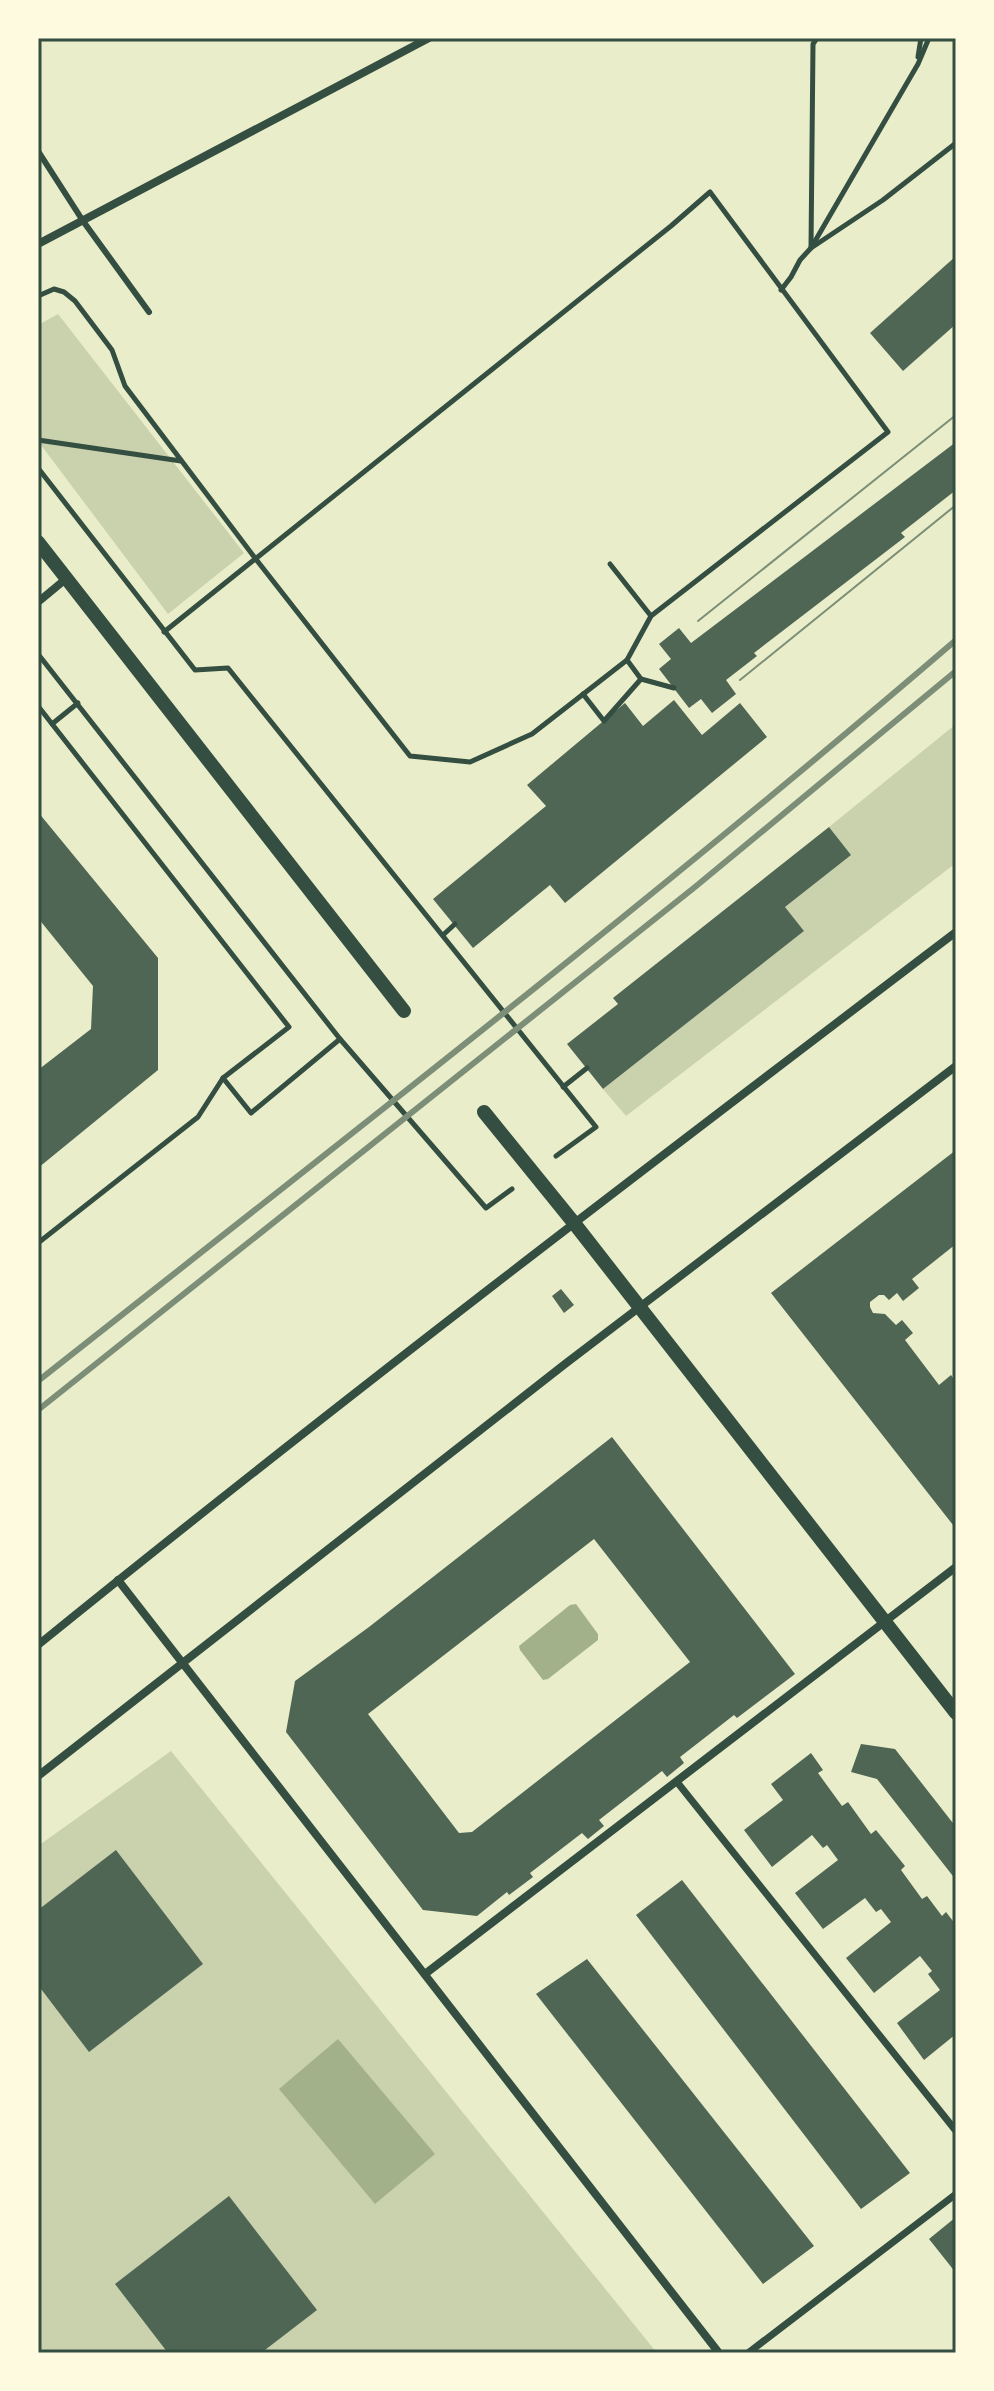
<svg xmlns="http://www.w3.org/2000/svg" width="994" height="2391" viewBox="0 0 994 2391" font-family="Arial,sans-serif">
	<rect width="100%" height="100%" fill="#e9edc9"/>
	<g fill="#cad2ad">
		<path d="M58 314 244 553 168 614 38 441V325Z"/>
		<path d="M956 724V863L626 1116 603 1089 804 931 785 907 850 855 829 827Z"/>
		<path d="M171 1751 657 2353H38V1846Z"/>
	</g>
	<g fill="#a3b18a">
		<path d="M576 1604 598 1634V1640L548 1679 543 1680 520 1650 519 1646 570 1605Z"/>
		<path d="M338 2039 435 2154 375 2204 279 2089Z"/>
	</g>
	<g fill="#4f6655" fill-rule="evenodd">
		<path d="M956 256V324L903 371 870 333Z"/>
		<path d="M956 442V490L901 533 905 537 754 653 757 656 726 680 736 694 712 713 701 699 689 708 659 669 671 659 659 644 679 628 691 643Z"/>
		<path d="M674 700 702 735 740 703 767 737 565 903 550 885 473 948 433 899 546 806 527 785 625 703 643 726Z"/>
		<path d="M38 812 158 958V1070L38 1168V1070L91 1029 93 986 38 918Z"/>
		<path d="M829 827 851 855 785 907 804 931 603 1089 567 1044 618 1004 613 998Z"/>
		<path d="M956 1150V1244L912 1279 919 1288 903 1301 897 1293 889 1300 884 1295H879L870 1302V1307L873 1313 885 1314 896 1325 902 1320 913 1333 905 1340 939 1385 951 1375 956 1382V1523L953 1525 771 1293Z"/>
		<path d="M561 1289 574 1305 564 1313 552 1296Z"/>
		<path d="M612 1437 795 1674 737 1718 734 1715 680 1757 684 1763 667 1777 662 1771 599 1820 604 1826 588 1839 582 1833 530 1873 533 1877 509 1895 507 1892 477 1916 423 1910 286 1732 295 1681 369 1627ZM594 1539 690 1662 472 1832 459 1833 368 1714Z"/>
		<path d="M861 1744 895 1749 956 1827V1880L877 1779 851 1772Z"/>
		<path d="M811 1753 823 1770 818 1773 842 1806 848 1802 871 1834 876 1830 905 1866 901 1870 922 1899 927 1896 942 1916 946 1912 956 1925V1933L953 1935 956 1940V2034L924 2060 897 2023 940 1990 928 1974 932 1971 920 1956 874 1993 846 1958 891 1922 881 1909 876 1912 865 1898 823 1929 795 1893 838 1860 827 1845 823 1848 812 1835 772 1867 744 1830 783 1800 771 1784Z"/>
		<path d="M116 1850 203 1964 89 2052 38 1985V1910Z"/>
		<path d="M682 1880 910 2173 861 2209 636 1915Z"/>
		<path d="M587 1959 814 2246 763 2284 536 1994Z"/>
		<path d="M229 2196 317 2310 261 2353H168L115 2284Z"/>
		<path d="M956 2217V2273L929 2239Z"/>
	</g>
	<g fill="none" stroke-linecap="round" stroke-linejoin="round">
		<g stroke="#344e41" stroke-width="5">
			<path d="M918 57 921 38"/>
			<path d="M811 248 918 64 929 38"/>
			<path d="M811 248 813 44 817 38"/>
			<path d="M781 290 791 277 800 260 811 248 883 200 956 143"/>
			<path d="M38 296 54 289 64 292 75 301 112 350 125 386 255 558 410 756 470 762 532 734 627 660 651 616 888 432 710 192 671 226 164 632"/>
			<path d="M38 440 181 461"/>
			<path d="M38 468 195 670 228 668 596 1127 556 1156"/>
			<path d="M610 564 651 616"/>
			<path d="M38 654 340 1039 486 1208 512 1189"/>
			<path d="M627 660 641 679 674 688"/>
			<path d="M583 694 604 721 641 679"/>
			<path d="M38 706 289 1027 223 1078 198 1117 38 1243"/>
			<path d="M52 724 78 703"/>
			<path d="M443 935 455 924"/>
			<path d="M223 1078 251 1113 340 1039"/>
			<path d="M563 1087 587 1068"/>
		</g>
		<path stroke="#344e41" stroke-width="6" d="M38 151 83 221 149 312"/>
		<g stroke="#344e41" stroke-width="7">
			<path d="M677 1782 956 2131"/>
			<path d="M748 2353 956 2194"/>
		</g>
		<g stroke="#344e41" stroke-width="8">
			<path d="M38 244 429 38"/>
			<path d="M38 602 67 578"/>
			<path d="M118 1580 719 2353"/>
			<path d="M38 1645C339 1401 648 1166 956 932"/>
			<path d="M38 1776 565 1364 956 1066"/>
			<path d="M425 1974 956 1567"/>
		</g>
		<g stroke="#344e41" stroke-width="14">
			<path d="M38 542 404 1011"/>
			<path d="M484 1112 574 1223 956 1713"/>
		</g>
		<g stroke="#7c8e77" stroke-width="2">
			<path d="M698 621 956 415"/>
			<path d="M740 680 956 505"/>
		</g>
		<g stroke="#7c8e77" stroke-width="6">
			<path d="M38 1381C347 1137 658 896 956 640"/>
			<path d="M38 1410 695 887 956 671"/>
		</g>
	</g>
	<rect width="994" height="2391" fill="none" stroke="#fefae0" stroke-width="80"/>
	<rect x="40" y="40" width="914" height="2311" fill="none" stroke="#344e41" stroke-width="3"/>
</svg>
